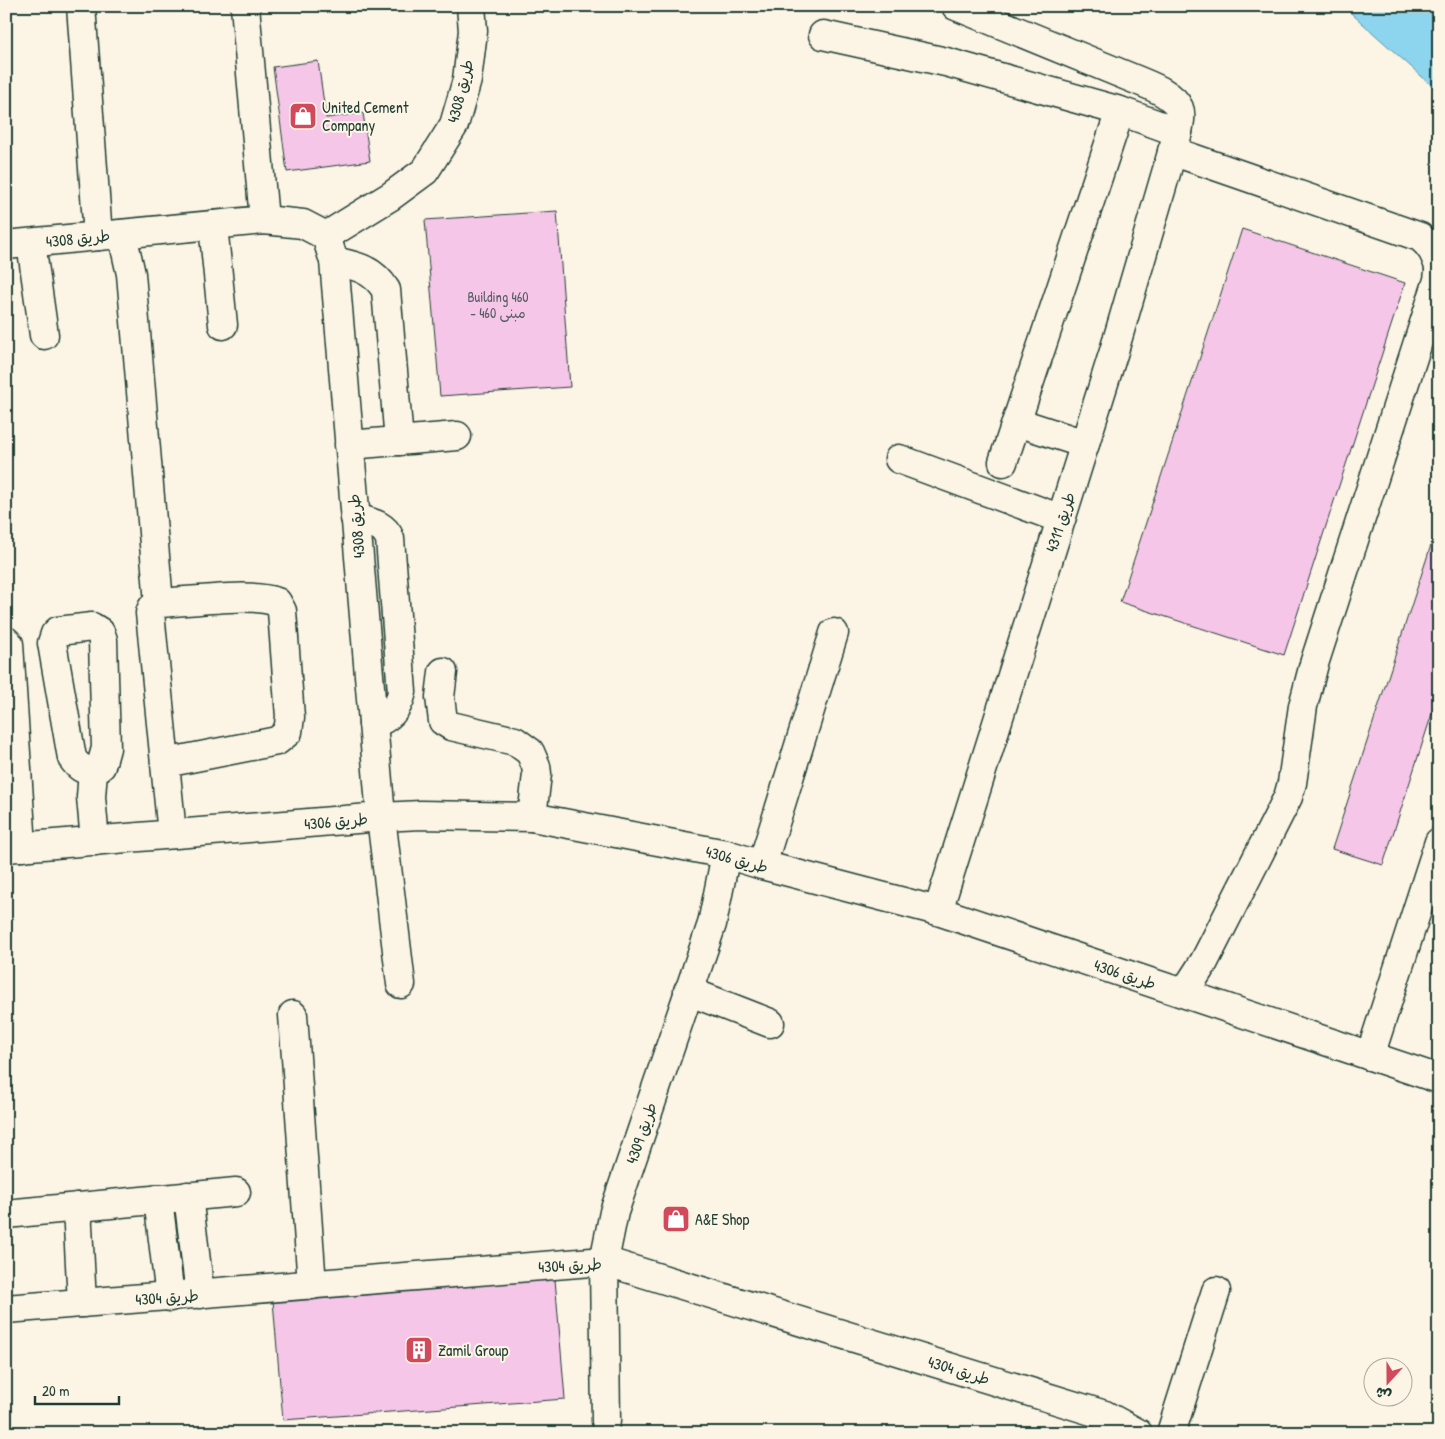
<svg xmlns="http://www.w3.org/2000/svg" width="1445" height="1439" viewBox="0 0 1445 1439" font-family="'Patrick Hand','Playpen Sans Arabic',sans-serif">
	<rect width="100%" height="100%" fill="#fcf5e5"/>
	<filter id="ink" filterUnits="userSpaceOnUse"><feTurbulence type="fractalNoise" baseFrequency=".02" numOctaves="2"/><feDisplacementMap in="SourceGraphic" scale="10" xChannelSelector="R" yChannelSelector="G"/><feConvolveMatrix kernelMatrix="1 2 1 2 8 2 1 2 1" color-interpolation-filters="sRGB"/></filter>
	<g filter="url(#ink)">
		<path fill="#8dd4ee" stroke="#6198a4" d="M1343 6H1439V92Z"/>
		<g fill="#f6c6e9" stroke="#1f3d34">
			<path d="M318 61 326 118 363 113 370 161 287 172 273 67Z"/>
			<path d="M557 211 570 387 440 396 425 220Z"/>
			<path d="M1242 229 1405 283 1284 655 1120 602Z"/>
			<path d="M1433 539 1439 541V692L1383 865 1332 849Z"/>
			<path d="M555 1279 565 1399 283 1420 273 1301Z"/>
		</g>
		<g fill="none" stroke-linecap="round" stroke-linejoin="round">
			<defs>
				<g id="minor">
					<path d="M81 6 98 236"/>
					<path d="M245 6 264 220"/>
					<path d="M823 35 946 62 1120 111 1178 132"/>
					<path d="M1172 151 1420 237C1431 246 1435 254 1439 267"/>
					<path d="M213 225 223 325"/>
					<path d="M122 234 131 274 159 603"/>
					<path d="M326 236 391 196 425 171 454 125 467 80 473 31 471 6"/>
					<path d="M31 243 44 335"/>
					<path d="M6 245 264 220 303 224 326 236 334 261 381 817 401 984"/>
					<path d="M334 261C357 266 373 269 386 290L399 441"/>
					<path d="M1017 422 1085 444"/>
					<path d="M349 445 457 436"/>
					<path d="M899 459 1061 519"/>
					<path d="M1003 462 1120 111"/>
					<path d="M355 518C369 522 385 524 390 539L402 692C398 710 389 718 373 724"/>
					<path d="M92 627 100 632 103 640 106 748 101 766 93 771C83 770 78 767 72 758L52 643 55 634 58 631Z"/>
					<path d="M6 641 9 644 22 847"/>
					<path d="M443 672 440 697 443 721 451 726 515 741 530 752 536 766 537 774 532 817"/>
					<path d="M165 763 277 741 288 732 290 717 282 611 277 602C251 592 189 602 159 603L152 608 150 613 172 834"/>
					<path d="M93 771 91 797 95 841"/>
					<path d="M6 848 381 817 421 815 532 817 726 854 762 865 938 911 1439 1079"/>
					<path d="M762 865 834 633"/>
					<path d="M938 911 1114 351 1178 132C1179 125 1182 115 1179 108 1173 94 1151 86 1139 81L956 6"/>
					<path d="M688 991 770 1023"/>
					<path d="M1184 993 1204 962 1288 797 1292 783 1303 706 1314 664 1438 280 1439 271"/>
					<path d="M293 1015 312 1285"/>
					<path d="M1370 1056 1439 842"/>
					<path d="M188 1196 200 1294"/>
					<path d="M158 1199 170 1297"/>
					<path d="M77 1207 82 1303"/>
					<path d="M6 1214 236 1192"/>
					<path d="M6 1309 604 1261 1105 1415 1138 1433"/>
					<path d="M606 1421 604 1261 614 1212 712 924 726 854"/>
					<path d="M1171 1433 1216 1291"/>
				</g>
			</defs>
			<use href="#minor" stroke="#1f3d34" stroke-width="31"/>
			<use href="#minor" stroke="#fcf5e5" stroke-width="28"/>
		</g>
	</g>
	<defs>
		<symbol id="shop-square" viewBox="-11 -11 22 22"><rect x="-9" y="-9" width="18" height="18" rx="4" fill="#d1495b" stroke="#fcf5e5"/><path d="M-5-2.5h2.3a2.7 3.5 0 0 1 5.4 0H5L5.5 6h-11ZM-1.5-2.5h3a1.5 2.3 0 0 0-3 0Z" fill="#fff"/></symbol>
		<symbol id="building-square" viewBox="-11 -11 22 22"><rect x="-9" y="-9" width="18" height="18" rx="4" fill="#d1495b" stroke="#fcf5e5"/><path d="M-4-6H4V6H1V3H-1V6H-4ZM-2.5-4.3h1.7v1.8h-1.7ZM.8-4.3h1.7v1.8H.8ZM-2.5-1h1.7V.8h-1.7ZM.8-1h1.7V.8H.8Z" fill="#fff"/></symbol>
	</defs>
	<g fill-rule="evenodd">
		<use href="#shop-square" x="287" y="100" width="32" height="32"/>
		<use href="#shop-square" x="660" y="1203" width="32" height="32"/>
		<use href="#building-square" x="403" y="1334" width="32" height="32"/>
	</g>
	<g text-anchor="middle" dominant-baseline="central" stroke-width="4" stroke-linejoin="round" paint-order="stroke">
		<g font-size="14" fill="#555f61">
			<text x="498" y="296">Building 460<tspan x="498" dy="16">- مبنى 460</tspan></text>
		</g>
		<g font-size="16" fill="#1f3d34" stroke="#fcf5e5">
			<text transform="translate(460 91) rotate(-76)">طريق 4308</text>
			<text transform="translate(78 238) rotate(-6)">طريق 4308</text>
			<text transform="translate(1060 522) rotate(-72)">طريق 4311</text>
			<text transform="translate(356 526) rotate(-95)">طريق 4308</text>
			<text transform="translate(336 821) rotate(-5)">طريق 4306</text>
			<text transform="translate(737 859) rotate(15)">طريق 4306</text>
			<text transform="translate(1125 974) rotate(18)">طريق 4306</text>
			<text transform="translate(641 1133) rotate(-71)">طريق 4309</text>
			<text transform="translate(570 1265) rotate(-3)">طريق 4304</text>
			<text transform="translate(167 1297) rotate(-4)">طريق 4304</text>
			<text transform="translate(959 1370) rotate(17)">طريق 4304</text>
		</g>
		<g font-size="16" fill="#1f3d34" stroke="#fcf5e5" text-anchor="start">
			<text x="322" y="107">United Cement<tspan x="322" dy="18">Company</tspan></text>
			<text x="695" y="1219">A&amp;E Shop</text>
			<text x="438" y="1350">Zamil Group</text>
		</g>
	</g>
	<rect width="1445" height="1439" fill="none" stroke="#fcf5e5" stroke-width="25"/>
	<rect x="12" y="12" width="1420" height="1414" fill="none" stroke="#1f3d34" stroke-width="2" filter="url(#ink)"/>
	<g transform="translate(1388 1382) rotate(201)"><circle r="24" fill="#fcf5e5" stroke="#a4ab9e"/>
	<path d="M0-4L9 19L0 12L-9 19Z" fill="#d1495b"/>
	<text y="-8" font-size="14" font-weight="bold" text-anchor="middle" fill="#1f3d34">ش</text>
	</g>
	<path d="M35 1396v8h84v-8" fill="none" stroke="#1f3d34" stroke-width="2.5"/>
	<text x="42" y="1396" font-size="15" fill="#1f3d34" stroke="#fcf5e5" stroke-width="4" paint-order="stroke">20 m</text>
</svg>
